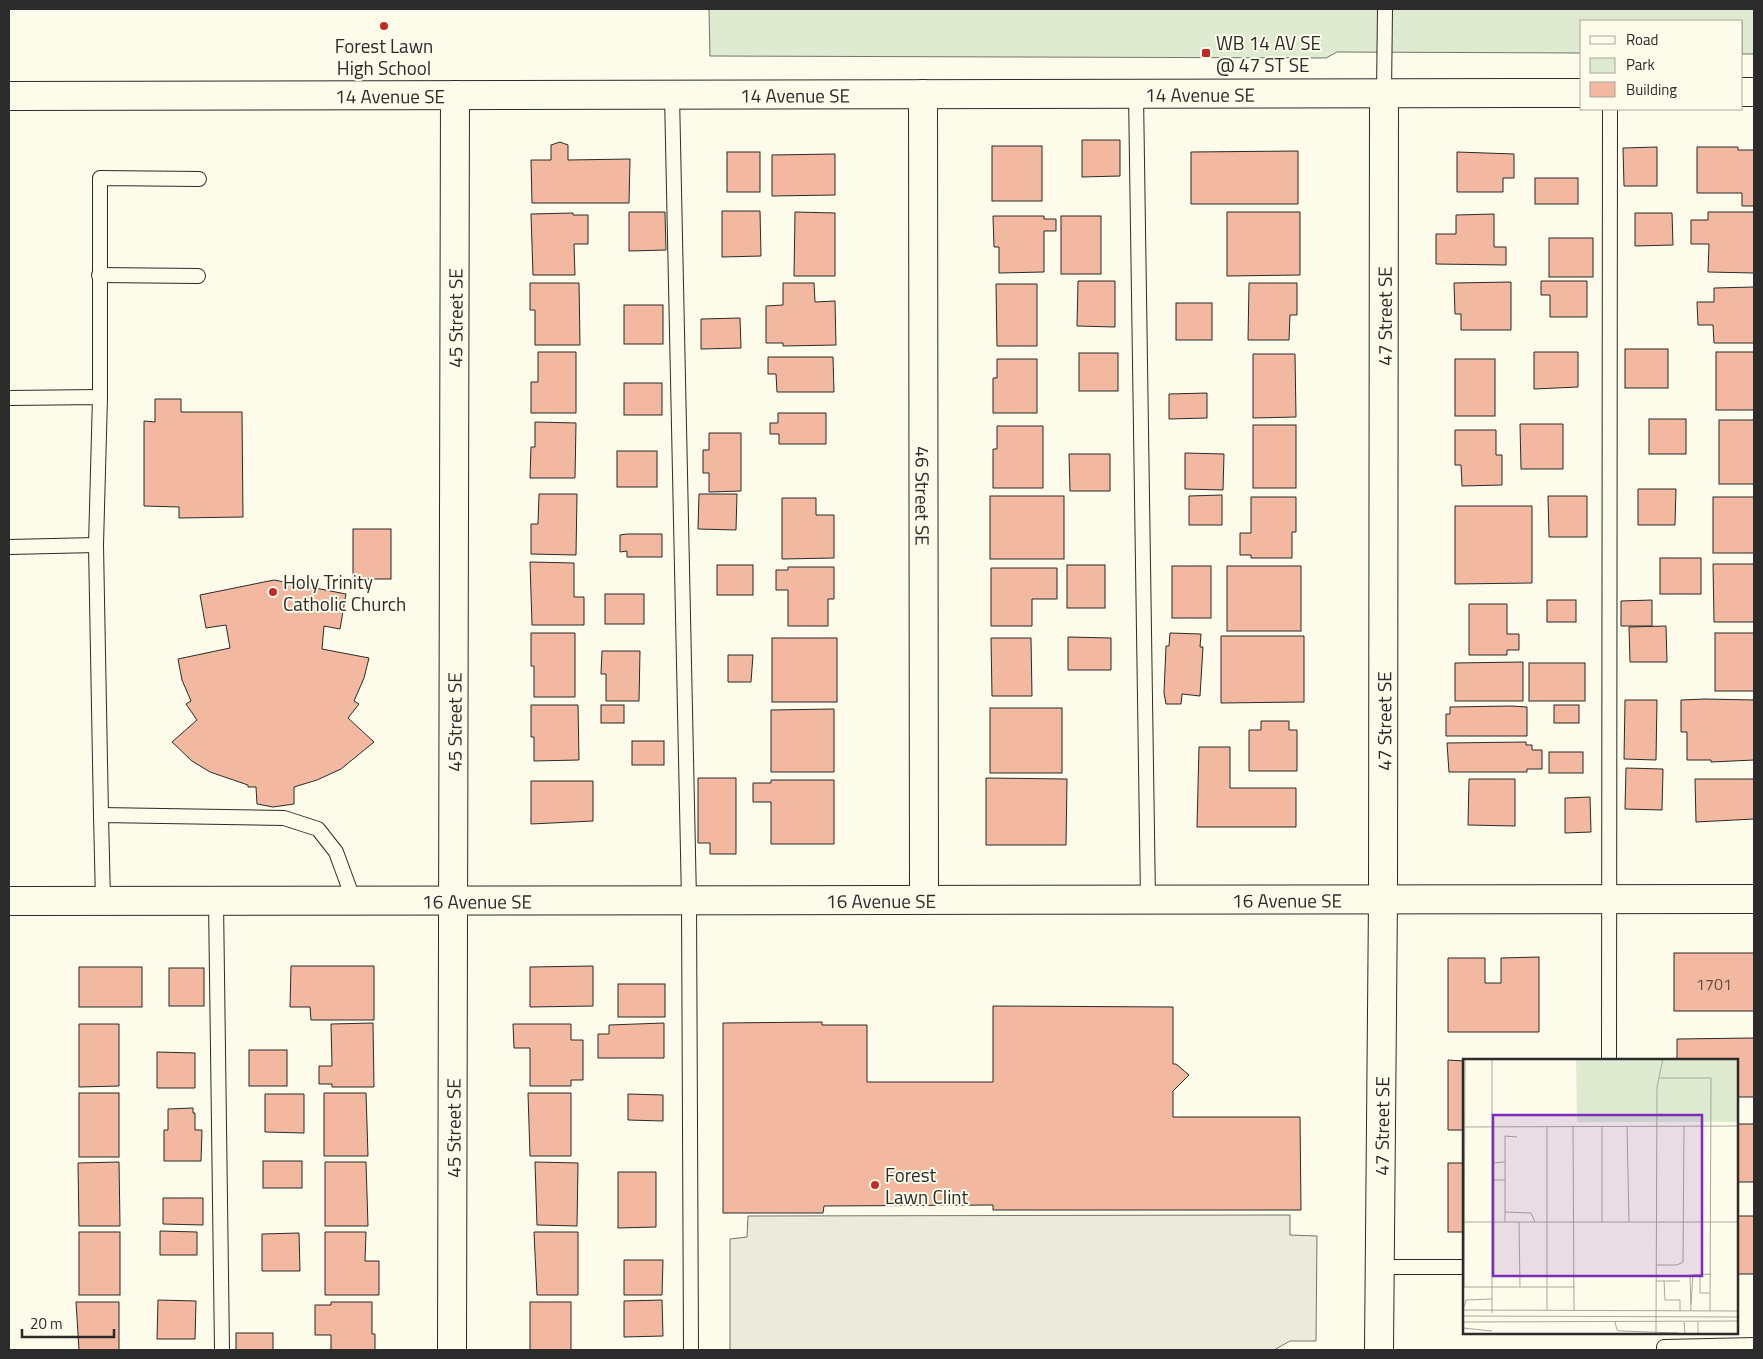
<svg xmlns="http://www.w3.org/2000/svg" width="1763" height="1359" viewBox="0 0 1763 1359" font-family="'Titillium Web',sans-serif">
	<rect width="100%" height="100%" fill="#fdfbea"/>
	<path fill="#deebd1" stroke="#74746e" d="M709 9H1754V54H1742V21H1582V53L1337 52 1326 58 710 56Z"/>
	<path fill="#eceadb" stroke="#74746e" d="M1290 1215V1235L1317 1236 1316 1341H1290L1274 1350H730V1239L747 1237 748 1216Z"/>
	<g fill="#f2b8a0" stroke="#2b2b2b">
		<path d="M1082 140H1120V176L1082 177Z"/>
		<path d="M560 142 568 145V160L630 159 629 203H532L531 160H551V145Z"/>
		<rect x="992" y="146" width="50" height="55"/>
		<path d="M1657 147V186H1624L1623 148Z"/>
		<path d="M1697 147H1738V150H1754V206H1742V193H1697Z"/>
		<path d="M1298 151V204H1191V152Z"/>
		<rect x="727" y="152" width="33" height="40"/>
		<path d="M1457 152 1514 154V178H1503V192H1457Z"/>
		<path d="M835 154V195L772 196V155Z"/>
		<rect x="1535" y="178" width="43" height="26"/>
		<path d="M722 211H760L761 256 722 257Z"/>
		<path d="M629 212H665L666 250 629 251Z"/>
		<path d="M795 212 835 213V276H794Z"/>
		<path d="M1227 212H1300V275L1227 276Z"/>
		<path d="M1708 212H1754V273L1708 272 1709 244H1691V220H1708Z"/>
		<path d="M573 213V215H588V244H574L575 275H533L531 214Z"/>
		<path d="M1635 213H1672L1673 245 1635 246Z"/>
		<path d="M1494 214V247H1506V265L1436 264V234H1456V215Z"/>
		<path d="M993 216H1044V219H1056V231H1044V272L999 273V247H994Z"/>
		<rect x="1061" y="216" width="40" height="58"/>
		<rect x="1549" y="238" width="44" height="39"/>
		<path d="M1078 281H1115V327L1077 326Z"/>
		<path d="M1541 281H1587V317H1550V295H1541Z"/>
		<path d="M1511 282V330H1461V314H1455L1454 283Z"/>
		<path d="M530 283H579L580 345H535V310H530Z"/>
		<path d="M783 283H814L815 302 835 301 836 345 783 346V343H766V306L783 305Z"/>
		<path d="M1249 283H1297V315H1290L1289 340H1248Z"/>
		<path d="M996 284H1037V346H997Z"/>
		<path d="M1754 287V343H1714L1713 325H1698L1697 302H1714V288Z"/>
		<rect x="1176" y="303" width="36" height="37"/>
		<rect x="624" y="305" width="39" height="39"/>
		<path d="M740 318 741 348 701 349V319Z"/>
		<rect x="1625" y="349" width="43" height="39"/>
		<path d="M538 352H576V413H531V382H538Z"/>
		<path d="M1534 352H1578V387L1534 389Z"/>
		<rect x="1716" y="352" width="38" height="58"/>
		<rect x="1079" y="353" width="39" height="38"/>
		<path d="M1253 354H1295L1296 417 1253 418Z"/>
		<path d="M768 357H833L834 392H777L776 374H768Z"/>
		<path d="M997 359H1037V413H993V378H997Z"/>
		<rect x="1455" y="359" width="40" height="57"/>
		<rect x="624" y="383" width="38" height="32"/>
		<path d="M1207 393V418L1169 419V394Z"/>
		<path d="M155 399H181V412H242L243 517 179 518V507L144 506V421L155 422Z"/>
		<path d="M778 413H826V444H779V434H770V423H778Z"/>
		<rect x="1649" y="419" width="37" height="35"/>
		<rect x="1719" y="420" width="35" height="64"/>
		<path d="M535 422 576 423 575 478H530L531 447H535Z"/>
		<path d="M1520 424H1563V469H1521Z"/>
		<rect x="1253" y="425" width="43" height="63"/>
		<path d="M997 426H1043V488H993V449H997Z"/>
		<path d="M1455 430H1496V455H1502V485L1462 486 1461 465H1455Z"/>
		<path d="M709 433H741V491L709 492V473H703V450H709Z"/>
		<rect x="617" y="451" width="40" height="36"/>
		<path d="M1185 453 1224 454 1223 490 1185 489Z"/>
		<path d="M1069 454H1110V491H1070Z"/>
		<path d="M1638 489H1676L1675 525H1638Z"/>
		<path d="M539 494H577L576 555 531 554V524H538Z"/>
		<path d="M699 494H737L736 530 698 529Z"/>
		<path d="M1222 495V525H1189V496Z"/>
		<rect x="990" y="496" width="74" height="63"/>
		<path d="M1548 496H1587V537H1549Z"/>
		<path d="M1251 497H1296V532H1292V558H1251V555H1240V533H1251Z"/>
		<rect x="1713" y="497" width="41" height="56"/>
		<path d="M782 498H816V515H834V558L782 559Z"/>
		<path d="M1455 506H1532V583L1455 584Z"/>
		<rect x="353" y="529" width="38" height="50"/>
		<path d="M627 534H662V557H627V551L620 552V535Z"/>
		<rect x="1660" y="558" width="41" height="36"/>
		<path d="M530 562 574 563V597H584V625H532Z"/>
		<path d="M1713 564H1754V622H1714Z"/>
		<rect x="717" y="565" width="36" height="30"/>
		<rect x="1067" y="565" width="38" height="43"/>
		<rect x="1172" y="566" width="39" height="52"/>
		<rect x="1227" y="566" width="74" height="65"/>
		<path d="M788 567H834V599H828V626H788V590H776V570H788Z"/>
		<path d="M991 568H1057V599H1032V626H991Z"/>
		<path d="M274 580 346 594 340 629 324 626 322 649 369 658 364 678 354 701 359 704 348 718 374 742 341 769 317 780 294 787V804L273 807 257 804 256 787H248V785L210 772 192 761 172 742 197 720 186 704 191 701 182 680 178 659 230 648 226 625 206 628 200 595Z"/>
		<rect x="605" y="594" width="39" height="30"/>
		<rect x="1547" y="600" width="29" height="22"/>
		<path d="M1652 600V626H1621V601Z"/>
		<path d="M1469 604H1507V634H1519V650H1507V655H1469Z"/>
		<path d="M1666 626 1667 662H1630L1629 627Z"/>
		<path d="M531 633H575V697H534V666H531Z"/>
		<path d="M1170 633 1201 634 1200 647H1203L1200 696 1182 694 1181 704H1166L1164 693 1166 646H1169Z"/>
		<rect x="1715" y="633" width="39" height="58"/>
		<path d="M1221 636H1304V702L1221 703Z"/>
		<path d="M1068 637 1111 638V670H1068Z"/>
		<rect x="772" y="638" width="65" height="64"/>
		<path d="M991 638H1031L1032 696H992Z"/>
		<path d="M602 651H640L639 701H606V674H601Z"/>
		<path d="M728 655H753L751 682H728Z"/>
		<path d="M1523 662V701H1455V663Z"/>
		<rect x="1529" y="663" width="56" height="38"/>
		<path d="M1705 699 1754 700V760L1711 762V760H1687V732H1681V700Z"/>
		<path d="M1625 700H1657L1656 760 1624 759Z"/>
		<path d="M531 705H578L579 760 534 761V737H531Z"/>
		<rect x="601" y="705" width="23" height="18"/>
		<rect x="1554" y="705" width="25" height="18"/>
		<path d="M1511 706 1527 707V736H1446V714H1450V707Z"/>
		<rect x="990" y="708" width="72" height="65"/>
		<path d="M834 709V772H771V710Z"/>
		<path d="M1261 721H1289V730H1297V771H1249V730H1261Z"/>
		<rect x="632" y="741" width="32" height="24"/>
		<path d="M1526 742V745H1532V750H1542V769H1527V772H1449L1447 743Z"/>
		<path d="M1199 747H1230V788H1296V827H1197Z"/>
		<rect x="1549" y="752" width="34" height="21"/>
		<path d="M1626 768 1663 769 1662 810 1625 809Z"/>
		<path d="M698 778H736V854H710V843H698Z"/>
		<path d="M986 778 1067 779 1066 845H986Z"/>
		<path d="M1469 779H1515V826L1468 825Z"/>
		<path d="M1695 779H1754V819L1696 822Z"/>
		<path d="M771 780H834V844H771V802H753V783H771Z"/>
		<path d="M531 781H593V821L531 824Z"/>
		<path d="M1590 797 1591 832 1565 833V798Z"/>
		<rect x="1674" y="953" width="80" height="58"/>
		<path d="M1539 957V1032H1448V958H1485V983H1501V958Z"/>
		<path d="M291 966H374V1020H311L310 1007H290Z"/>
		<path d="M593 966V1006L530 1007V967Z"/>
		<rect x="79" y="967" width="63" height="40"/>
		<rect x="169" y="968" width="35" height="38"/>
		<rect x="618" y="984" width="47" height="33"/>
		<path d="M993 1006 1173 1007V1064H1176L1189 1075 1173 1091V1117H1300L1301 1210H993V1205L824 1206 823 1213H723V1023L822 1022V1025H867V1082H993Z"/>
		<path d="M373 1023 374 1087H332V1084H319V1066H332L331 1024Z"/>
		<path d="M664 1023V1058H598V1034H609V1025Z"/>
		<path d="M79 1024H119V1086L79 1087Z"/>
		<path d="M513 1024H571V1040H583V1080H571V1086H530V1048H514Z"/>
		<path d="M1754 1038V1097H1737V1060H1677V1039Z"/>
		<rect x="249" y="1050" width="38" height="36"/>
		<path d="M157 1052 195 1053V1088H157Z"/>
		<path d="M1448 1060 1464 1061V1130H1448Z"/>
		<rect x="79" y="1093" width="40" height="64"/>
		<path d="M324 1093H366L368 1156H324Z"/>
		<path d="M528 1093H571V1156H530Z"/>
		<path d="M265 1094H304V1133L265 1132Z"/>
		<path d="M628 1094 663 1095V1121L628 1120Z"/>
		<path d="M193 1108V1113H195V1130H202L201 1161H164V1130H168V1109Z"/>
		<rect x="1737" y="1124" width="17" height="58"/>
		<rect x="263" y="1161" width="39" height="27"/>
		<path d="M119 1162 120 1226H79L78 1163Z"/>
		<path d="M325 1162H366L368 1226H325Z"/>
		<path d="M535 1162 578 1163 577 1226 537 1225Z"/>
		<rect x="1448" y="1163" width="16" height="69"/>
		<path d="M618 1172H656V1227L618 1228Z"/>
		<path d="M163 1198H203V1225L163 1224Z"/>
		<rect x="1737" y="1216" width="17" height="58"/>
		<path d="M160 1231 197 1232V1255H160Z"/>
		<rect x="79" y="1232" width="41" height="63"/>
		<path d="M325 1232H366L365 1261H379V1295H325Z"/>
		<path d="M534 1232H578V1295H537Z"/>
		<path d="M299 1233 300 1271H262V1234Z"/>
		<path d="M624 1260H663L662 1295H624Z"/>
		<path d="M158 1300 196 1301 195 1339H157Z"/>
		<path d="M662 1300 663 1336 624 1337V1301Z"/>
		<path d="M76 1302H119V1350H79Z"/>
		<path d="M331 1302H372V1334H375V1350H331V1335H315V1305H331Z"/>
		<rect x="530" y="1302" width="41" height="48"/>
		<rect x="236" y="1333" width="37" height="17"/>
	</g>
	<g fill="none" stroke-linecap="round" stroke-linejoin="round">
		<defs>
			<g id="service">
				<path d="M1384 93 1385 9"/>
				<path d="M1136 94 1148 900"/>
				<path d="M672 95 689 900 691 1350"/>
				<path d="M99 275 198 276"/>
				<path d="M100 397V178L199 179"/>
				<path d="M9 398 100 397 96 545"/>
				<path d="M9 547 96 545 101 815"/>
				<path d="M103 901 101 815 284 818 318 829 336 852 354 901"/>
				<path d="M216 901 222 1350"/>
				<path d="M1609 1060 1610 109"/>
				<path d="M1379 1267H1464"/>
				<path d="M1664 1350V1347L1754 1345"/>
			</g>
			<g id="minor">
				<path d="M1742 92H1754"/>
				<path id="s1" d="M923 94 924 900"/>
				<path id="s2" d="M9 96 1582 93"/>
				<path id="s3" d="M9 901 1754 899"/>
				<path id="s4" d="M452 1350 455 95"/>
				<path id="s5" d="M1379 1350 1383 899 1384 93"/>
			</g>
		</defs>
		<use href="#service" stroke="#2b2b2b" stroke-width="16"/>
		<use href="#minor" stroke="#2b2b2b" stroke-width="30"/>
		<use href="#service" stroke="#fdfbea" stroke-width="14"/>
		<use href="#minor" stroke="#fdfbea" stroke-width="28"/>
	</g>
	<g fill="#c62828" stroke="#fdfbea" stroke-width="2">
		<circle cx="384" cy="26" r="5"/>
		<rect x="1201" y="48" width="10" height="10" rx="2.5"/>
		<circle cx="273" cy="592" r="5"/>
		<circle cx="875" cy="1185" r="5"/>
	</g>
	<g text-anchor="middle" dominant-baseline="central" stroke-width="4" stroke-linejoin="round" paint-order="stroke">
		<g font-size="16" fill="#5d4e48">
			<text x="1714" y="984">1701</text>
		</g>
		<g font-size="19" fill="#2b2b2b" stroke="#fdfbea" text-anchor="start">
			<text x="1216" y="42">WB 14 AV SE<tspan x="1216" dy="22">@ 47 ST SE</tspan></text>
			<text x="384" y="45" text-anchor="middle">Forest Lawn<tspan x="384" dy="22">High School</tspan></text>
			<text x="283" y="581">Holy Trinity<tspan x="283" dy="22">Catholic Church</tspan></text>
			<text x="885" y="1174">Forest<tspan x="885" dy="22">Lawn Clint</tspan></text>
		</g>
		<g font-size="19" fill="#2b2b2b" stroke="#fdfbea">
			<text stroke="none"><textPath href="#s2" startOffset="786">14 Avenue SE</textPath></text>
			<text stroke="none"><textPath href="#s2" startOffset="1191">14 Avenue SE</textPath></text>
			<text stroke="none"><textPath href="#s2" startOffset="381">14 Avenue SE</textPath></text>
			<text stroke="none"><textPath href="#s5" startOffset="1034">47 Street SE</textPath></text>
			<text stroke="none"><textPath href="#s4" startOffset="1032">45 Street SE</textPath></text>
			<text stroke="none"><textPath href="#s1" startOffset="402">46 Street SE</textPath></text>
			<text stroke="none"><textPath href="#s5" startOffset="629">47 Street SE</textPath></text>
			<text stroke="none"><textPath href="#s4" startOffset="628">45 Street SE</textPath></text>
			<text stroke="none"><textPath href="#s3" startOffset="468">16 Avenue SE</textPath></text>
			<text stroke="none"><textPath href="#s3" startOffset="872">16 Avenue SE</textPath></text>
			<text stroke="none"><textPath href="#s3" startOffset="1278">16 Avenue SE</textPath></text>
			<text stroke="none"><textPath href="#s5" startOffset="224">47 Street SE</textPath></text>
			<text stroke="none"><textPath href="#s4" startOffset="222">45 Street SE</textPath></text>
		</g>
	</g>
	<g transform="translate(1463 1059)">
		<rect width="275" height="275" fill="#fdfbea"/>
		<path d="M113 0H275V63H114Z" fill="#deebd1"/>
		<path fill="none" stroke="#a9a89e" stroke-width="1" d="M196 19H248L247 252M0 68 275 67M110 68 111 251M139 68V163M164 68 166 163M42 103V77L54 78M29 104 42 103V121M29 121H42V153M0 163H275M42 163V153L68 154 72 163M56 163 57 228M193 206H214L220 203 221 67M237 215V234H247M193 222H201L202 241H217V252M201 222H217M0 228H112M1 228 2 0M228 246 230 216M0 251 3 241 29 240M0 251 275 252M84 251V68M228 252 227 216 248 215M29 254V0M0 257 275 258M0 263 275 262M152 263 154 271 157 272 215 274M221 263 222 275H235V263M0 269 29 272M193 275 194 28 200 0"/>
		<path fill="#7b2cbf" fill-opacity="0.15" stroke="#7b2cbf" stroke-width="2.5" d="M30 56H239V217H30Z"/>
		<rect width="275" height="275" fill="none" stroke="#2b2b2b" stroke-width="2.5"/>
	</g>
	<rect width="1763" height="1359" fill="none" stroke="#2b2b2b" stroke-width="20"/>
	<rect x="1580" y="20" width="162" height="90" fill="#fdfbea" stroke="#a9a89e"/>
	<rect x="1590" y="36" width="25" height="8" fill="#fdfbea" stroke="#a9a89e"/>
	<text x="1626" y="45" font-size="15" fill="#2b2b2b">Road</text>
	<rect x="1590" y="58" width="25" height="15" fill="#deebd1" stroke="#a9a89e"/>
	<text x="1626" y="70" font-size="15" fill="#2b2b2b">Park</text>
	<rect x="1590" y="82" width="25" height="15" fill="#f2b8a0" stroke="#a9a89e"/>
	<text x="1626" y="95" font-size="15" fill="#2b2b2b">Building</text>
	<path d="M22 1329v8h92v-8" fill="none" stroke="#2b2b2b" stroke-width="2.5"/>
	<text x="30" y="1329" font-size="15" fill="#2b2b2b" stroke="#fdfbea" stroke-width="4" paint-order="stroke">20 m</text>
</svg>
